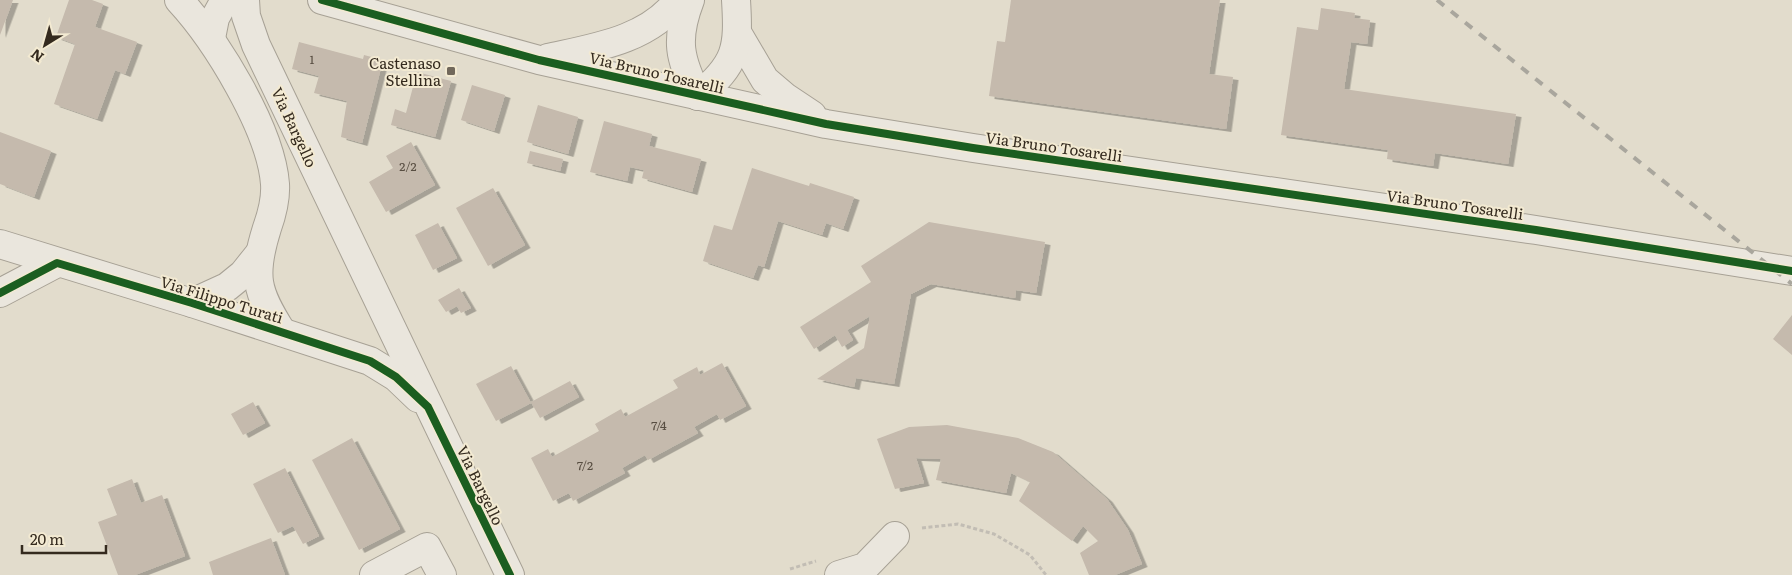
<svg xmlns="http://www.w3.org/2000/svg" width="1792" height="575" viewBox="0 0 1792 575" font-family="Literata,serif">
	<defs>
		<filter id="shadow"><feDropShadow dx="5.5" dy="3" stdDeviation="0" flood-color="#0004"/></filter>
	</defs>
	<rect width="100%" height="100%" fill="#e2dccc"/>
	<g fill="#c5baad" filter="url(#shadow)">
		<path d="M0 0H13L0 35Z"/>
		<path d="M69 0H92L103 4 95 27 137 42 125 74 115 70 97 119 54 104 75 44 56 37Z"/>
		<path d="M1011 0H1220L1209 74 1233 77 1226 129 989 96 997 41 1005 42Z"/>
		<path d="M1321 8 1355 13 1354 18 1370 20 1367 44 1351 42 1344 89 1516 114 1508 164 1435 153 1433 166 1387 159 1388 150 1281 135 1297 27 1318 30Z"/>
		<path d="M299 42 363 59 364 55 383 60 362 143 341 137 347 101 314 93 319 76 292 69Z"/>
		<path d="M417 72 451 81 435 137 391 125 395 109 406 113Z"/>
		<path d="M472 85 505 95 494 131 461 120Z"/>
		<path d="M538 105 578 117 568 154 527 142Z"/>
		<path d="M604 121 652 134 649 146 701 159 692 192 642 178 644 170 630 167 627 181 590 172Z"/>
		<path d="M0 132 51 151 34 197 0 184Z"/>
		<path d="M411 142 435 185 386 212 369 182 393 168 386 156Z"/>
		<path d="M530 151 563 159 560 171 527 163Z"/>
		<path d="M752 168 809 186 810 183 854 197 843 229 826 223 822 235 778 221 764 267 758 265 753 278 703 261 714 225 732 230Z"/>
		<path d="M493 188 525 245 488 266 456 208Z"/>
		<path d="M929 222 1045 242 1036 293 1016 290 1015 298 931 284 911 294 894 384 856 378 854 387 817 379 864 348 870 316 847 330 853 340 842 347 835 335 814 349 800 327 871 282 861 266Z"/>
		<path d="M438 223 457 258 433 270 415 235Z"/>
		<path d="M459 288 471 308 461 313 457 306 446 312 438 300Z"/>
		<path d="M1792 315V355L1773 339Z"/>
		<path d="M722 363 746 406 720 420 717 414 694 427 698 433 648 460 645 455 622 468 625 473 573 501 569 493 553 501 531 458 548 449 552 457 599 431 595 424 621 409 625 417 678 388 673 380 697 367 700 375Z"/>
		<path d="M511 366 531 403 496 421 476 384Z"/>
		<path d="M570 381 579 397 540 418 531 402Z"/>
		<path d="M253 402 265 423 243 435 231 414Z"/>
		<path d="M947 425 1018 438 1053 452 1107 499 1128 530 1142 564 1115 575H1089L1080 553 1098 541 1083 526 1072 541 1019 501 1030 482 1011 473 1006 493 936 480 941 459 916 458 924 483 895 489 877 439 909 427Z"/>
		<path d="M352 438 400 529 359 550 312 460Z"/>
		<path d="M285 468 319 536 303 544 293 526 278 533 253 484Z"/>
		<path d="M132 479 141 503 162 495 185 556 135 575H118L98 522 117 515 107 489Z"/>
		<path d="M271 538 285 575H213L209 562Z"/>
	</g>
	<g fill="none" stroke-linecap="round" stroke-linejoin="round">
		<defs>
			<g id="minor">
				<path d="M179 0C216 40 271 129 275 184 276 199 272 214 267 228 252 276 256 291 282 332"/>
				<path d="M245 0 246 16 256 45 510 575"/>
				<path d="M322 0 539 60 826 124 973 148 1536 230 1792 271"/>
				<path d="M690 0C675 39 679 59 698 96"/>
				<path d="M738 34 765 80 785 97 812 115"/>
				<path d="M211 38 215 18 225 0"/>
				<path d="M548 58C593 48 649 40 678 0"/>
				<path d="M698 96C737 64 739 48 736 0"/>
				<path d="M0 244 192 303 370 361 396 377 418 398"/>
				<path d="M0 293 57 263"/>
				<path d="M192 303 227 287 243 274 259 254"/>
				<path d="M374 575 427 547 442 575"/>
				<path d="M839 575 865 567 895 536"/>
			</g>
		</defs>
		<use href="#minor" stroke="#a7a195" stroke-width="30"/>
		<g stroke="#c2bdb4" stroke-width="3" stroke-dasharray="4 2.5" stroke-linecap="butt">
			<path d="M922 528 958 524 994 534 1030 555 1046 575"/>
			<path d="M790 569 816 561"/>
		</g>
		<use href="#minor" stroke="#eae6dd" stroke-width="28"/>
		<path stroke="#a9a69d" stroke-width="4" stroke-dasharray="9 9" stroke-linecap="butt" d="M1437 0 1792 284"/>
		<defs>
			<g id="cycleway">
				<path d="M322 0 539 60 826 124 973 148 1536 230 1792 271"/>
				<path d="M0 293 57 263 192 303 370 361 396 377 428 407 510 575"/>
			</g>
		</defs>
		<use href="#cycleway" stroke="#f3ead2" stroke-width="11"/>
		<use href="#cycleway" stroke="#1b5e20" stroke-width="8"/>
	</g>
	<rect fill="#71685b" stroke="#f3ead2" stroke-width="2" x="446" y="66" width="10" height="10" rx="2.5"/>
	<g text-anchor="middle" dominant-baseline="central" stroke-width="4" stroke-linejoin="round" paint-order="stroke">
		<g font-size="12" fill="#584e42">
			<text x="312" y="59">1</text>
			<text x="408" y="166">2/2</text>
			<text x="659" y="425">7/4</text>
			<text x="585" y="465">7/2</text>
		</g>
		<g font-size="15" fill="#342a1e" stroke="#f3ead2" text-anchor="end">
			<text x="441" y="62">Castenaso<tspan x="441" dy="17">Stellina</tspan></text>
		</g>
		<g font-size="15" fill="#342a1e" stroke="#f3ead2">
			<text transform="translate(657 72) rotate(13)">Via Bruno Tosarelli</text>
			<text transform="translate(295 127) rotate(65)">Via Bargello</text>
			<text transform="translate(1054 146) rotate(8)">Via Bruno Tosarelli</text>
			<text transform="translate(1455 204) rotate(8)">Via Bruno Tosarelli</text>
			<text transform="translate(222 299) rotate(17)">Via Filippo Turati</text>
			<text transform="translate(481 485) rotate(64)">Via Bargello</text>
		</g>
	</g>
	<g transform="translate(45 45) rotate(217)" stroke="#f3ead2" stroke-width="4" paint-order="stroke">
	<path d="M0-4L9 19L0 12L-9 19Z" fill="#342a1e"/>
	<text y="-8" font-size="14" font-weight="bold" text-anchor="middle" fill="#342a1e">N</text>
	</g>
	<path d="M22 545v8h84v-8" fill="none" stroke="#342a1e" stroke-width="2.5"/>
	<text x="30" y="545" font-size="15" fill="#342a1e" stroke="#f3ead2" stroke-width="4" paint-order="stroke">20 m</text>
</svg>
